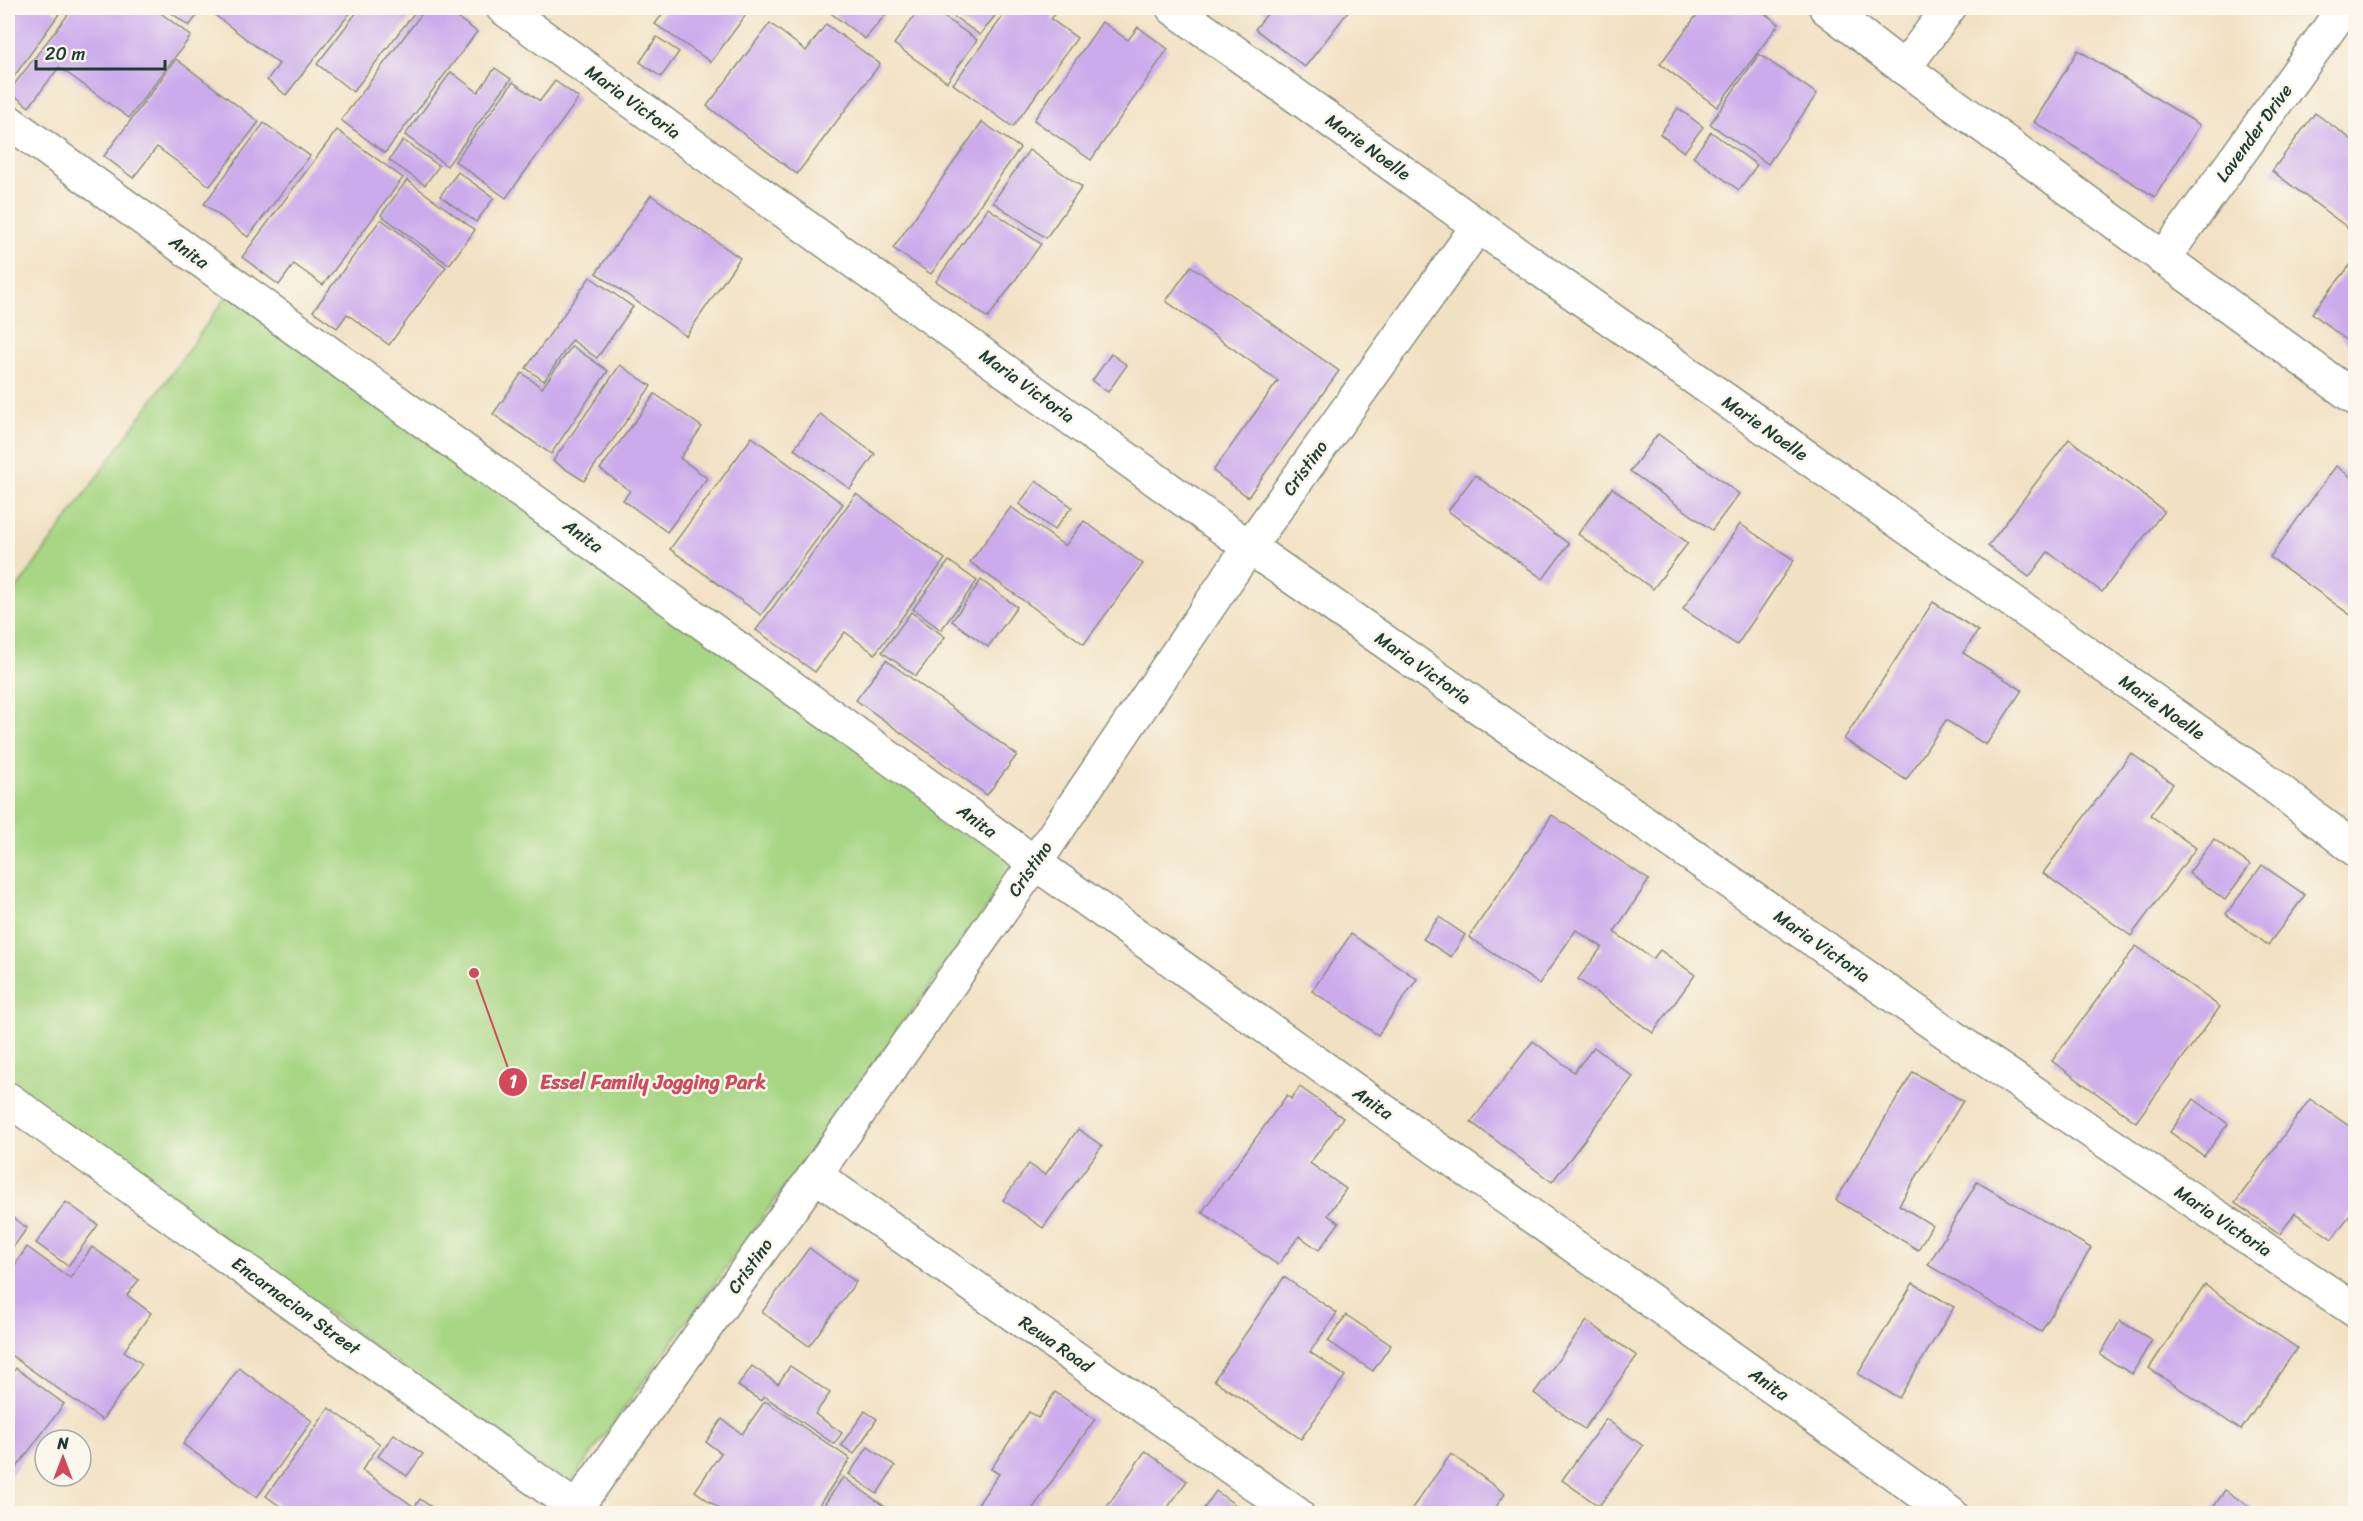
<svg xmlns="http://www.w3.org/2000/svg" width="2363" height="1521" viewBox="0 0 2363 1521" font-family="Sriracha,sans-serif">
	<rect width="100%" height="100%" fill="#fbf7ec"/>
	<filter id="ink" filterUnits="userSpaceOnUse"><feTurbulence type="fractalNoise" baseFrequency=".0167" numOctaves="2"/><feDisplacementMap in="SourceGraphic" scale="12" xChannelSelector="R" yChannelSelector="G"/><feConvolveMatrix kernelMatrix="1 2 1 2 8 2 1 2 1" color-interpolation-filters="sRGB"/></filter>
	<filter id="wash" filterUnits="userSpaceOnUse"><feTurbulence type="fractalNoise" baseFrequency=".008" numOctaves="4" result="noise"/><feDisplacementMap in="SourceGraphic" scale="24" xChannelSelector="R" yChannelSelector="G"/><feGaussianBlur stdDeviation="1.35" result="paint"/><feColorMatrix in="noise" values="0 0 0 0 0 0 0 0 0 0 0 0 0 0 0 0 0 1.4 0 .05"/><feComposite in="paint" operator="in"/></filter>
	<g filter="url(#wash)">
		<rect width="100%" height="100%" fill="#f1e1c3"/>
		<path fill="#a7d684" stroke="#638a5c" stroke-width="1.5" d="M229 293 1019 863 568 1486 8 1082V601Z"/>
		<g id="blocks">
			<g fill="#cbabec">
				<path d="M8 8H49L59 14 8 85Z"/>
				<path d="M73 8H154L191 36 129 118 59 67 29 107 9 91Z"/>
				<path d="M165 8H203L189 26Z"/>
				<path d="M208 8H354L286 95 267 80 279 64 207 9Z"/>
				<path d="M360 8H418L353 92 317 64Z"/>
				<path d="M426 8H444L477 32 385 153 341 120Z"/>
				<path d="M667 8H751L711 62 655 24Z"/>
				<path d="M824 8H891L865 39Z"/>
				<path d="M920 8H931L977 40 947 82 894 44Z"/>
				<path d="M942 8H1001L980 35Z"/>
				<path d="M1009 8H1059L1051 19 1077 38 1013 127 953 84Z"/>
				<path d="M1258 8H1351L1305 67 1255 29 1267 14Z"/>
				<path d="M1702 8H1757L1779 24 1717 107 1660 64Z"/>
				<path d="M1102 22 1128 40 1138 27 1168 49 1091 160 1034 120Z"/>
				<path d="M770 23 806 51 826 24 880 64 797 174 707 106Z"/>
				<path d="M657 37 679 52 661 77 640 62Z"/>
				<path d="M2078 50 2200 125 2155 197 2034 122Z"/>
				<path d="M1759 54 1817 94 1768 164 1710 124Z"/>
				<path d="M176 59 259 122 210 186 157 147 133 178 104 156Z"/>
				<path d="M495 68 511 79 447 166 405 135 451 72 478 92Z"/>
				<path d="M555 81 579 98 506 198 455 161 513 82 540 101Z"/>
				<path d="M1678 108 1703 127 1684 152 1660 134Z"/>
				<path d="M2315 113 2356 143V215L2347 227 2272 171Z"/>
				<path d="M982 122 1020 148 931 274 893 248Z"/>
				<path d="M264 123 310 156 248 237 204 204Z"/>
				<path d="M337 130 403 178 323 285 294 264 279 285 242 257Z"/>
				<path d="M1711 132 1757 165 1739 190 1693 157Z"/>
				<path d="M403 140 439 166 425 185 389 160Z"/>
				<path d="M1029 150 1082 187 1046 238 993 202Z"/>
				<path d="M458 172 494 198 476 222 440 196Z"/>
				<path d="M407 180 475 230 449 265 381 215Z"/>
				<path d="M651 195 740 258 686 336 596 273Z"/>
				<path d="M988 208 1041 244 988 318 936 281Z"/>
				<path d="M381 219 446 267 389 345 347 314 337 328 313 311Z"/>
				<path d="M2356 258V348L2312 313Z"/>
				<path d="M1191 266 1339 371 1248 497 1213 471 1278 381 1166 301Z"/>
				<path d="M590 277 633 307 597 358 572 340 544 381 526 368Z"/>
				<path d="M572 346 608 371 551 454 493 414 522 373 542 388Z"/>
				<path d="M1111 354 1127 365 1108 392 1092 381Z"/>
				<path d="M620 365 651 386 584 481 553 461Z"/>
				<path d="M655 394 702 427 680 458 707 478 667 532 623 500 630 491 600 469Z"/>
				<path d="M820 414 875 454 850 489 794 449Z"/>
				<path d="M1658 434 1739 494 1712 530 1630 471Z"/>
				<path d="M752 437 843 504 761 615 670 549Z"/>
				<path d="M2069 439 2164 511 2102 592 2048 552 2029 577 1988 546Z"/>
				<path d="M2336 466 2356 481V619L2270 557Z"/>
				<path d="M1475 475 1569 544 1543 579 1448 511Z"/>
				<path d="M1036 481 1072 507 1054 530 1019 504Z"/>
				<path d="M1612 488 1688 543 1653 589 1578 534Z"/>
				<path d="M856 494 945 559 875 654 845 632 815 672 756 630Z"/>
				<path d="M1011 507 1065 546 1084 521 1143 564 1084 644 970 562Z"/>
				<path d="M1740 524 1794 560 1737 645 1683 609Z"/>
				<path d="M949 561 977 581 941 630 913 609Z"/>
				<path d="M981 580 1017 607 988 647 952 621Z"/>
				<path d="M1933 602 1978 631 1963 653 2022 690 1986 745 1946 720 1906 780 1844 739Z"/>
				<path d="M911 612 945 637 916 676 882 652Z"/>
				<path d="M886 660 1017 755 987 795 856 700Z"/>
				<path d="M2131 753 2173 784 2150 815 2196 848 2131 936 2043 873Z"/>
				<path d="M1552 815 1649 880 1614 932 1653 959 1660 950 1695 975 1653 1033 1578 979 1602 947 1576 930 1539 984 1469 937Z"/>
				<path d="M2214 839 2250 865 2225 900 2189 873Z"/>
				<path d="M2262 865 2305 895 2268 945 2226 914Z"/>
				<path d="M1439 917 1465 935 1451 957 1423 939Z"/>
				<path d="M1351 934 1417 979 1378 1035 1312 991Z"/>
				<path d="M2136 946 2220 1007 2136 1122 2052 1061Z"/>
				<path d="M1533 1041 1574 1072 1594 1047 1633 1077 1552 1182 1471 1122Z"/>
				<path d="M1913 1072 1963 1101 1899 1205 1932 1225 1918 1250 1836 1200Z"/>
				<path d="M1300 1087 1343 1118 1310 1163 1346 1189 1328 1215 1339 1223 1319 1250 1299 1236 1278 1265 1202 1212 1287 1095 1291 1099Z"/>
				<path d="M2194 1099 2228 1124 2204 1156 2170 1132Z"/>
				<path d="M2310 1099 2356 1131V1207L2332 1239 2295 1213 2280 1234 2235 1203Z"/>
				<path d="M1078 1129 1102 1146 1043 1228 1003 1200 1029 1164 1045 1175Z"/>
				<path d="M1977 1182 2091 1248 2041 1332 1928 1265Z"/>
				<path d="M66 1202 98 1225 68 1266 36 1243Z"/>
				<path d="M8 1214 27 1228 8 1255Z"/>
				<path d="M27 1247 70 1278 92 1247 139 1280 127 1295 151 1313 124 1351 142 1364 102 1420 8 1353V1275Z"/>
				<path d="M809 1248 856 1282 809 1346 762 1312Z"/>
				<path d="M1284 1277 1337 1313 1310 1352 1345 1376 1301 1439 1214 1380Z"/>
				<path d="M1913 1283 1954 1307 1899 1398 1858 1374Z"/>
				<path d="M2205 1285 2297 1348 2241 1430 2149 1368Z"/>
				<path d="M1346 1315 1391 1345 1373 1371 1328 1341Z"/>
				<path d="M1587 1321 1637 1356 1584 1429 1534 1393Z"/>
				<path d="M2120 1321 2152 1340 2132 1374 2100 1355Z"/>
				<path d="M752 1366 778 1384 790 1366 830 1393 815 1414 842 1433 834 1444 764 1396 761 1401 738 1386Z"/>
				<path d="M16 1368 64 1404 8 1479V1379Z"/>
				<path d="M239 1368 312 1421 257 1497 183 1444Z"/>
				<path d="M1055 1392 1095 1419 1029 1514H971L999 1474 991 1469 1029 1412 1038 1418Z"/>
				<path d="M765 1401 850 1459 813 1514H727L695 1491 721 1453 706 1442 722 1419 742 1434Z"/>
				<path d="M329 1408 380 1444 362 1470 413 1506 408 1514H291L266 1496Z"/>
				<path d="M865 1411 877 1419 854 1454 841 1445Z"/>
				<path d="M1606 1419 1643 1446 1599 1506 1562 1480Z"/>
				<path d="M394 1434 423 1454 407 1476 378 1456Z"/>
				<path d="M868 1447 895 1466 877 1494 849 1474Z"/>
				<path d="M1145 1451 1187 1481 1163 1514H1102Z"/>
				<path d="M1451 1454 1505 1494 1491 1514H1420L1412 1508Z"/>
				<path d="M843 1477 895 1514H818Z"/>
				<path d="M2225 1490 2260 1514H2209Z"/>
				<path d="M1216 1491 1248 1514H1200Z"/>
				<path d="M420 1499 441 1514H409Z"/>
			</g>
		</g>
	</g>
	<g filter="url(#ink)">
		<use href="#blocks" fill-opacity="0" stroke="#888f7c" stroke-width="1.5"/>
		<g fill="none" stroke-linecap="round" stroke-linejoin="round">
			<defs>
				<g id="minor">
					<path d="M503 8 1249 547 1983 1058 2356 1311"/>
					<path d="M1173 8 1478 226 2261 776 2356 850"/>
					<path d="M1826 8 1904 68 2356 399"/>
					<path d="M1904 68 1949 8"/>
					<path d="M8 121 1035 863 1951 1514"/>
					<path d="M2163 259 2344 8"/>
					<path d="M8 1099 584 1514"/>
					<path d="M815 1175 1297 1514"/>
					<path d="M576 1508 815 1175 1035 863 1249 547 1478 226"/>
				</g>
			</defs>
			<use href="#minor" stroke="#888f7c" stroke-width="36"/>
			<use href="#minor" stroke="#fff" stroke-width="33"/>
		</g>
	</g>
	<g text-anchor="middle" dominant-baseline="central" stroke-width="5" stroke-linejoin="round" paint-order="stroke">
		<g font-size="18" fill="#1f3d34" stroke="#fbf7ec">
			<text transform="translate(633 102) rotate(36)">Maria Victoria</text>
			<text transform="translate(2254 133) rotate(-54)">Lavender Drive</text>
			<text transform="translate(1368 147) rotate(36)">Marie Noelle</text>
			<text transform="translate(189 252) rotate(36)">Anita</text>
			<text transform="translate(1027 386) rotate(36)">Maria Victoria</text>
			<text transform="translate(1765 428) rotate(35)">Marie Noelle</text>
			<text transform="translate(1305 468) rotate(-54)">Cristino</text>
			<text transform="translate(583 536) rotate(36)">Anita</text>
			<text transform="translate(1423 668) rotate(35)">Maria Victoria</text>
			<text transform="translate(2162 707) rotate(35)">Marie Noelle</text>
			<text transform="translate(977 821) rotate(36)">Anita</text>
			<text transform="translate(1030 869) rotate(-55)">Cristino</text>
			<text transform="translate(1822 946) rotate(35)">Maria Victoria</text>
			<text transform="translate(1373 1103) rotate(35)">Anita</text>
			<text transform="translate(2223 1221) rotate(34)">Maria Victoria</text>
			<text transform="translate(750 1266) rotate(-54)">Cristino</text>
			<text transform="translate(296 1306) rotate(36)">Encarnacion Street</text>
			<text transform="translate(1056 1344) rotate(35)">Rewa Road</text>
			<text transform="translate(1769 1384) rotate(35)">Anita</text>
		</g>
	</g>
	<path fill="none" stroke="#d1495b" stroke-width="2" d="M474 973L513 1082"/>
	<g fill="#d1495b" stroke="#fbf7ec" stroke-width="2">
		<circle cx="474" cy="973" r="6"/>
		<circle cx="513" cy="1082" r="15"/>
	</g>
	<g font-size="18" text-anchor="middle" font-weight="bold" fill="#fff">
		<text x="513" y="1088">1</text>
	</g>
	<g font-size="20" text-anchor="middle" font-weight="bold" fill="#d1495b" stroke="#fbf7ec" stroke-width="5" stroke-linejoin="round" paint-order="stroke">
		<text x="653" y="1089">Essel Family Jogging Park</text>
	</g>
	<rect width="2363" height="1521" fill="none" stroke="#fbf7ec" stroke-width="30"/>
	<g transform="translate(63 1458)"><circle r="28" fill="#fbf7ec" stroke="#a3ada2" stroke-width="1.5"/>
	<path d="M0-4.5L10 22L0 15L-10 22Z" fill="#d1495b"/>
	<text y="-9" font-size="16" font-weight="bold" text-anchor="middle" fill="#1f3d34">N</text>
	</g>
	<path d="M36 60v9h129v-9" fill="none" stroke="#1f3d34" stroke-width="3"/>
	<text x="45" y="60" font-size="18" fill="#1f3d34" stroke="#fbf7ec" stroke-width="4.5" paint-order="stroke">20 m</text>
</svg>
